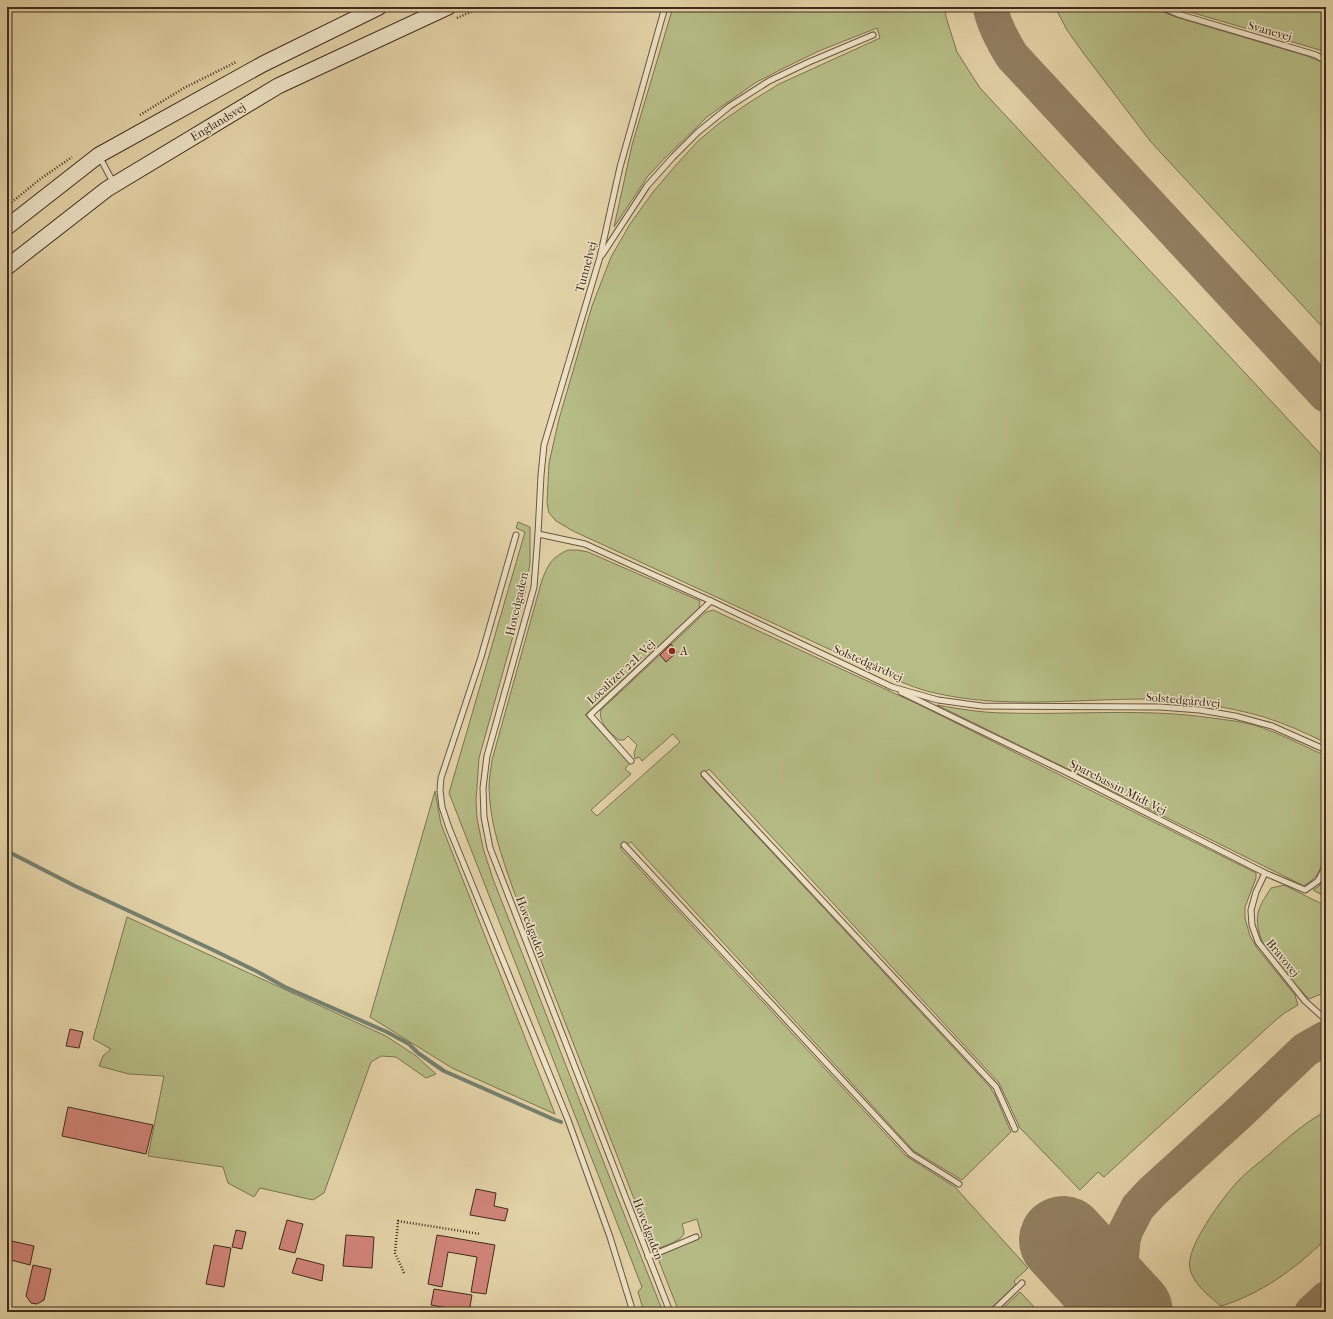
<svg xmlns="http://www.w3.org/2000/svg" width="1333" height="1319" viewBox="0 0 1333 1319" font-family="'IM FELL French Canon',serif">
	<rect width="100%" height="100%" fill="#e4d3a8"/>
	<filter id="stains"><feTurbulence type="fractalNoise" baseFrequency=".005" numOctaves="4"/><feColorMatrix values="0 0 0 0 .2 0 0 0 0 .09 0 0 0 0 .02 0 0 0 .5 -.17"/></filter>
	<radialGradient id="worn" r=".72"><stop offset=".6" stop-color="#630" stop-opacity="0"/><stop offset="1" stop-color="#630" stop-opacity=".3"/></radialGradient>
	<g fill="#b6bc86" stroke="#7c7452">
		<path d="M673 7H945L946 17 957 52 980 88 1326 460V743C1306 733 1286 724 1264 717 1226 706 1184 700 1144 699 1075 699 1004 709 935 693 916 689 899 681 881 673L573 531 556 521 549 513 547 503 549 463 559 419 592 306 611 257 630 224 653 192 676 165 698 141 718 124 750 102 779 84 880 38 877 28 819 51 780 70 755 83 707 117 664 159 648 176 614 227 632 145Z"/>
		<path d="M1056 7H1150L1179 18 1307 56 1326 64V331L1151 142 1084 54 1067 30 1057 11Z"/>
		<path d="M1173 7H1326V54L1320 50Z"/>
		<path d="M518 522 530 527V563L525 593 479 758 476 800 477 818 483 848 493 879C550 1023 605 1168 663 1312H644L638 1292 642 1287 449 793 525 532 516 528Z"/>
		<path d="M568 550H577L588 552 700 601 699 609 585 715 630 763 625 769 631 774 591 810 597 816 680 742 673 734 642 761 639 757 635 759 634 753 637 745 628 736 624 740H619C611 734 597 721 601 710L706 612 713 610 922 706 1256 873V878L1245 907V918L1250 936 1257 948 1295 995 1298 1005 1286 1012 1277 1019 1104 1177 1098 1172 1080 1190 1020 1128 999 1083 709 769 701 776 990 1087 996 1097 1011 1132 962 1180 914 1151 631 842 620 848 906 1156 955 1187 1028 1268 1014 1281 1016 1285 987 1312H679L657 1256 702 1237 697 1219 682 1224C683 1227 684 1230 684 1233 683 1241 661 1247 654 1250L513 889C501 854 490 825 489 787 489 778 491 769 492 760L542 580C549 563 551 558 568 550Z"/>
		<path d="M937 705C960 709 983 713 1006 713 1075 715 1144 708 1212 718 1226 720 1240 721 1254 725 1279 733 1302 745 1326 756V857L1317 875 1311 881 1304 886 1129 799Z"/>
		<path d="M435 791 441 824 555 1114 452 1068 370 1017Z"/>
		<path d="M1326 874V897L1313 890 1319 886Z"/>
		<path d="M1284 885 1326 906V992L1309 999C1289 977 1252 946 1258 913 1260 904 1266 896 1271 888Z"/>
		<path d="M127 917 386 1036 415 1055 436 1074 426 1078 396 1057 381 1056 371 1062 324 1193 313 1200 260 1188 254 1197 228 1183 223 1167 148 1156 164 1076 129 1074 99 1066 103 1056 111 1049 93 1039Z"/>
		<path d="M1326 1111V1239C1295 1269 1261 1294 1221 1306 1209 1296 1194 1285 1190 1269 1184 1249 1224 1196 1238 1181 1247 1172 1257 1164 1266 1157 1285 1140 1304 1123 1326 1111Z"/>
		<path d="M1020 1292 1039 1312H999Z"/>
	</g>
	<g fill="none" stroke-linecap="round" stroke-linejoin="round">
		<path stroke="#74806f" stroke-width="4" d="M7 851 75 886 211 949 258 972 285 987 387 1032 409 1044 418 1053 444 1071 553 1119 561 1122"/>
		<g stroke="#928062" stroke-width="35">
			<path d="M990 7C994 25 1002 40 1012 56L1326 395"/>
			<path d="M1134 1312 1129 1304 1123 1284 1121 1262 1123 1240 1126 1230 1138 1207 1152 1192 1239 1113 1305 1050 1326 1038"/>
			<path d="M1312 1312 1326 1299"/>
		</g>
		<path stroke="#928062" stroke-width="88" d="M1063 1240 1129 1312"/>
	</g>
	<g fill="#d1857a" stroke="#412d1d">
		<path d="M671 644 677 652 666 662 660 655Z"/>
		<path d="M70 1029 83 1032 79 1048 66 1046Z"/>
		<path d="M68 1107 153 1125 146 1154 62 1136Z"/>
		<path d="M476 1189 496 1193 494 1206 508 1209 505 1221 470 1215Z"/>
		<path d="M287 1220 303 1224 295 1253 279 1249Z"/>
		<path d="M236 1230 246 1232 242 1249 232 1247Z"/>
		<path d="M346 1235 374 1237 372 1268 343 1266Z"/>
		<path d="M437 1235 495 1245 486 1294 471 1292 477 1257 448 1252 442 1287 428 1284Z"/>
		<path d="M7 1240 34 1246 30 1265 7 1259Z"/>
		<path d="M214 1245 231 1248 224 1287 206 1284Z"/>
		<path d="M297 1258 324 1265 322 1281 292 1273Z"/>
		<path d="M33 1265 51 1269 44 1300 37 1304 31 1303 26 1296Z"/>
		<path d="M434 1289 472 1295 469 1312 431 1305Z"/>
	</g>
	<g fill="none" stroke-linecap="round" stroke-linejoin="round">
		<defs>
			<g id="lane">
				<path d="M665 7 620 167 600 257 544 445 541 475 538 534 534 587 487 756 483 788 484 817 490 848 670 1312"/>
				<path d="M1161 7 1178 14 1316 55 1326 61"/>
				<path d="M99 156 114 184"/>
				<path d="M602 255 647 186 673 157 698 132 730 106 769 81 809 62 873 35"/>
				<path d="M538 534 585 544 711 601 892 687 938 700 982 706 1160 707 1200 710 1235 716 1272 726 1326 750"/>
				<path d="M516 535 481 657 441 778 440 790 442 807 449 828 568 1120 610 1237 633 1312"/>
				<path d="M901 692 1070 774 1265 873 1305 890 1318 881 1326 866"/>
				<path d="M631 761 590 715 711 601"/>
				<path d="M704 774 996 1087 1015 1129"/>
				<path d="M624 845 911 1154 959 1184"/>
				<path d="M1265 873 1256 892 1251 910 1252 925 1258 942 1305 1001 1326 1020"/>
				<path d="M648 1257 696 1237"/>
				<path d="M992 1312 1022 1283"/>
			</g>
			<g id="secondary">
				<path d="M7 227 99 155 263 64 379 7"/>
				<path d="M7 267 107 189 278 86 448 7"/>
			</g>
		</defs>
		<use href="#lane" stroke="#6a5640" stroke-width="7"/>
		<use href="#secondary" stroke="#412d1d" stroke-width="17"/>
		<g stroke="#412d1d" stroke-width="2.5" stroke-dasharray="1 2" stroke-linecap="butt">
			<path d="M457 18 482 7"/>
			<path d="M140 115 184 88 236 62"/>
			<path d="M7 206 39 180 72 157"/>
			<path d="M404 1273 395 1253 398 1221 480 1234"/>
		</g>
		<use href="#lane" stroke="#ede2c6" stroke-width="5"/>
		<use href="#secondary" stroke="#ede2c6" stroke-width="15"/>
	</g>
	<circle fill="#8f2418" stroke="#ede2c6" stroke-width="1.5" cx="672" cy="651" r="4"/>
	<g text-anchor="middle" dominant-baseline="central" stroke-width="3" stroke-linejoin="round" paint-order="stroke">
		<g font-size="12" fill="#412d1d" stroke="#ede2c6">
			<text transform="translate(1270 31) rotate(16)">Svanevej</text>
			<text transform="translate(218 122) rotate(-31)">Englandsvej</text>
			<text transform="translate(586 267) rotate(-75)">Tunnelvej</text>
			<text transform="translate(517 604) rotate(-77)">Hovedgaden</text>
			<text transform="translate(868 663) rotate(24)">Solstedgårdvej</text>
			<text transform="translate(621 672) rotate(-43)">Localizer 22L Vej</text>
			<text transform="translate(1183 700) rotate(5)">Solstedgårdvej</text>
			<text transform="translate(1118 787) rotate(27)">Sparebassin Midt Vej</text>
			<text transform="translate(531 927) rotate(69)">Hovedgaden</text>
			<text transform="translate(1283 958) rotate(51)">Bravovej</text>
			<text transform="translate(648 1229) rotate(69)">Hovedgaden</text>
		</g>
		<g font-size="12" fill="#412d1d" stroke="#ede2c6" text-anchor="start">
			<text x="680" y="651">A</text>
		</g>
	</g>
	<rect width="1333" height="1319" fill="none" stroke="#e4d3a8" stroke-width="24"/>
	<rect x="8" y="8" width="1317" height="1303" fill="none" stroke="#412d1d" stroke-width="2"/>
	<rect x="12" y="12" width="1309" height="1295" fill="none" stroke="#412d1d"/>
	<rect width="100%" height="100%" filter="url(#stains)"/>
	<rect width="100%" height="100%" fill="url(#worn)"/>
</svg>
